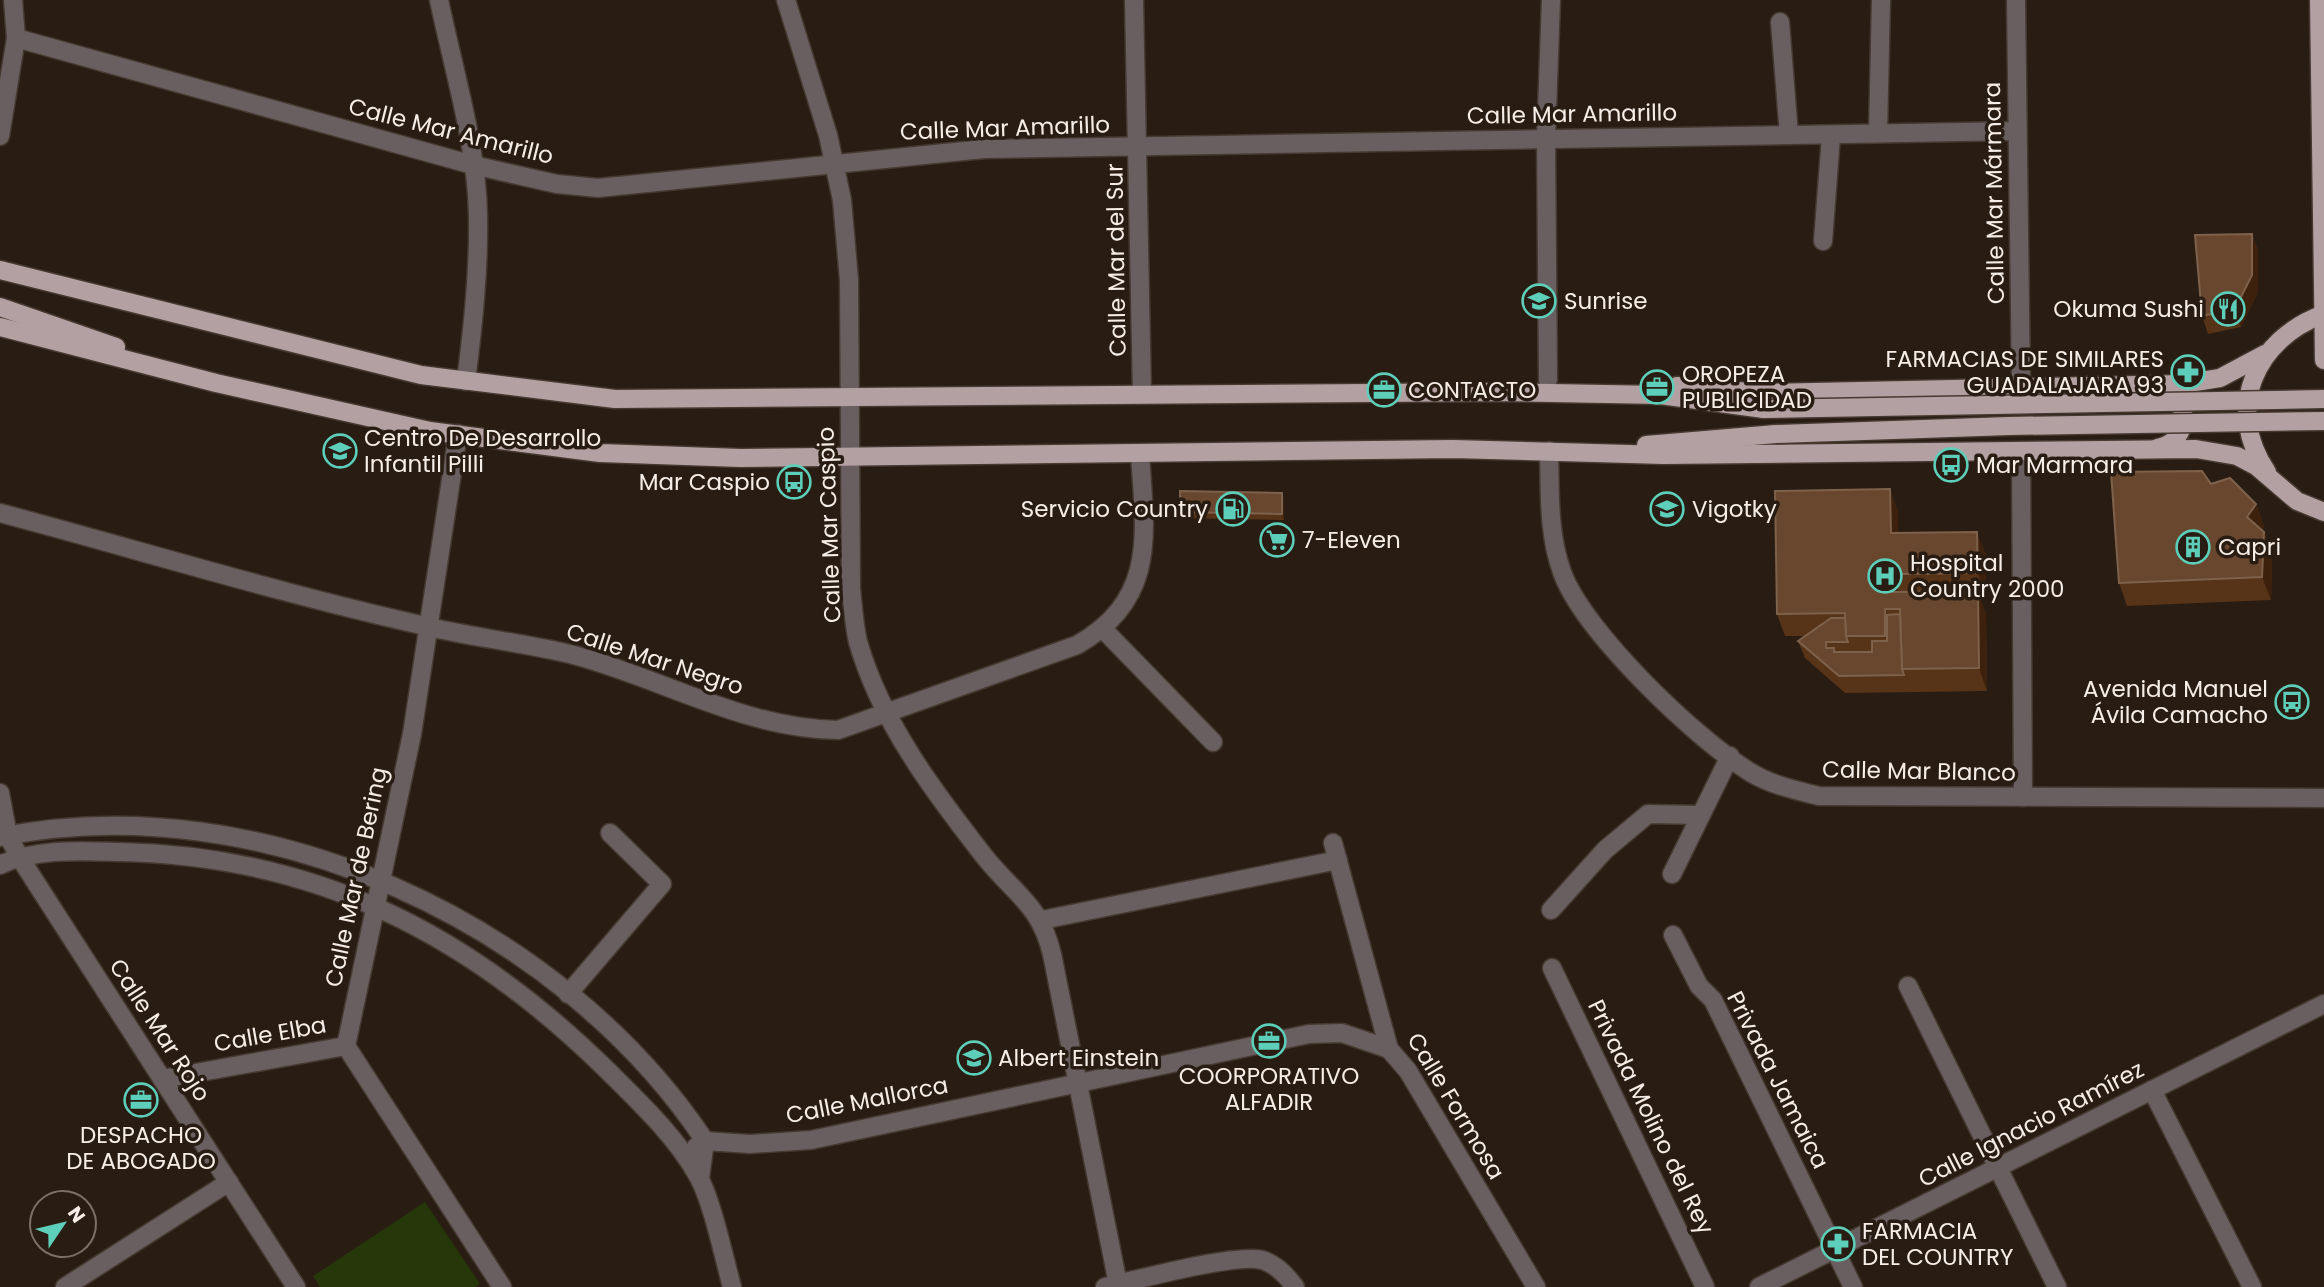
<svg xmlns="http://www.w3.org/2000/svg" width="2324" height="1287" viewBox="0 0 2324 1287" font-family="Poppins,sans-serif">
	<rect width="100%" height="100%" fill="#291c12"/>
	<path fill="#26370a" d="M425 1202 480 1284 475 1287H320L313 1276Z"/>
	<g fill="none" stroke-linecap="round" stroke-linejoin="round">
		<defs>
			<g id="minor">
				<path d="M439 0C453 68 477 146 478 215 479 271 473 326 466 381"/>
				<path d="M786 0 828 135 842 200 849 280 851 589C853 606 854 625 858 642 881 722 934 792 984 856 1014 894 1040 904 1052 954L1118 1284"/>
				<path d="M1134 0 1142 394"/>
				<path d="M2016 0 2021 386"/>
				<path d="M1780 22 1789 135"/>
				<path d="M16 38 473 165 557 184 598 188 984 149 2017 131"/>
				<path d="M1878 133 1881 0"/>
				<path d="M0 136 16 38 13 0"/>
				<path d="M1823 241 1831 136"/>
				<path d="M1548 380 1546 138 1551 0"/>
				<path d="M458 434 412 734 346 1046 502 1287"/>
				<path d="M1549 451C1550 491 1548 534 1562 572 1583 631 1696 739 1750 772 1771 785 1795 790 1819 796L2324 798"/>
				<path d="M2021 451 2023 797"/>
				<path d="M0 513C143 551 285 595 430 627 476 638 524 643 570 654 660 677 744 729 838 730L1077 645C1158 599 1145 533 1140 454"/>
				<path d="M1102 628 1213 742"/>
				<path d="M0 793 8 836 20 858 296 1287"/>
				<path d="M0 837C260 784 560 923 705 1141L700 1178"/>
				<path d="M1333 843 1389 1049 1408 1071 1536 1287"/>
				<path d="M0 865C35 848 82 851 120 852 316 856 467 933 605 1068 638 1101 675 1135 698 1176 712 1200 724 1258 732 1287"/>
				<path d="M1672 874 1730 756"/>
				<path d="M1551 910 1605 850 1648 814 1701 815"/>
				<path d="M1042 920 1338 860"/>
				<path d="M1673 935 1699 986 1713 1000 1853 1287"/>
				<path d="M1552 968 1705 1287"/>
				<path d="M1908 986 2057 1287"/>
				<path d="M568 994 662 884 610 833"/>
				<path d="M162 1079 346 1046"/>
				<path d="M2152 1090 2252 1287"/>
				<path d="M696 1147 705 1141 750 1144 811 1140 1309 1034 1342 1033 1389 1049"/>
				<path d="M65 1287 229 1182"/>
				<path d="M1105 1287C1136 1280 1236 1253 1262 1260 1276 1264 1287 1276 1295 1287"/>
				<path d="M1759 1287 2324 1004"/>
			</g>
			<g id="major">
				<path d="M2319 0 2324 360"/>
				<path d="M0 270 421 375 615 399 1504 392 1660 395 1764 409"/>
				<path d="M0 307 116 347"/>
				<path d="M0 327 216 383 430 431 600 453 741 458 1453 449 1664 455 2196 449 2237 456 2256 466 2297 501 2324 512"/>
				<path d="M1677 386 1762 393 2183 384 2220 378 2265 354"/>
				<path d="M1646 445 1776 434"/>
				<path d="M2157 448C2186 443 2192 409 2170 391"/>
				<path d="M2267 472C2224 409 2255 339 2324 314"/>
			</g>
		</defs>
		<use href="#minor" stroke="#463930" stroke-width="21"/>
		<use href="#major" stroke="#463930" stroke-width="21"/>
		<use href="#minor" stroke="#695f60" stroke-width="18"/>
		<use href="#major" stroke="#b3a0a2" stroke-width="18"/>
		<defs>
			<g id="major-bridge">
				<path d="M1764 409 2324 399"/>
				<path d="M1776 434 2009 426 2324 421"/>
			</g>
		</defs>
		<use href="#major-bridge" stroke="#463930" stroke-width="21" stroke-linecap="butt"/>
		<use href="#major-bridge" stroke="#b3a0a2" stroke-width="18"/>
	</g>
	<g fill="#573318">
		<path d="M2252 234 2258 251V292L2241 327 2208 334 2202 316Z"/>
		<path d="M1890 489 1898 512V533L1986 554V596H1979L1986 614 1987 691 1845 693 1805 658 1798 641 1805 636H1785L1777 614Z"/>
		<path d="M1282 493 1284 499V520L1182 518 1180 512Z"/>
		<path d="M2256 504 2264 526 2262 530 2264 532 2272 554 2271 600 2127 606 2119 583Z"/>
	</g>
	<g fill="#3d210c">
		<path d="M2252 234 2258 251V292L2241 327 2235 309Z"/>
		<path d="M1890 489 1898 512 1899 556 1891 533Z"/>
		<path d="M1282 493 1284 499V520L1282 514Z"/>
		<path d="M2256 504 2264 526 2255 540 2247 517Z"/>
		<path d="M1977 532 1986 554V596L1978 573Z"/>
		<path d="M2264 532 2272 554 2271 600 2262 577Z"/>
		<path d="M1892 574 1901 597 1893 592Z"/>
		<path d="M1978 591 1986 614 1987 691 1979 668Z"/>
		<path d="M1885 609 1893 632 1894 658 1885 636Z"/>
	</g>
	<g fill="#68472e" stroke="#7e614b" stroke-width="2">
		<path d="M2252 234V275L2235 309 2202 316 2195 235Z"/>
		<path d="M2202 471 2211 484 2230 478 2256 504 2247 517 2264 532 2262 577 2119 583 2111 472Z"/>
		<path d="M1890 489 1891 533 1977 532 1978 573 1892 574 1893 592 1978 591 1979 668 1902 669 1900 609H1885V636H1846L1845 613 1777 614 1775 491Z"/>
		<path d="M1180 491 1282 493V514L1180 512Z"/>
		<path d="M1900 614 1902 669 1904 675 1839 676 1798 641 1831 618H1845L1846 636 1848 642H1826V648H1834V652H1872V641H1887V615Z"/>
	</g>
	<defs>
		<symbol id="school-ring" viewBox="-11 -11 22 22"><circle r="9.5" fill="#291c12" stroke="#5dceb9" stroke-width="1.5"/><path d="M0-5L7-2L0 1L-7-2ZM-4 1L0 2.5L4 1V4Q0 6-4 4Z" fill="#5dceb9"/></symbol>
		<symbol id="restaurant-ring" viewBox="-11 -11 22 22"><circle r="9.5" fill="#291c12" stroke="#5dceb9" stroke-width="1.5"/><path d="M-5-6h1v4h1v-4h1v4h1v-4h1v5L-1.5 .5V6h-2V.5L-5-1ZM5-6V6H3V1.5H1.5Q1.5-4 5-6Z" fill="#5dceb9"/></symbol>
		<symbol id="pharmacy-ring" viewBox="-11 -11 22 22"><circle r="9.5" fill="#291c12" stroke="#5dceb9" stroke-width="1.5"/><path d="M-2-6h4v4h4v4h-4v4h-4v-4h-4v-4h4Z" fill="#5dceb9"/></symbol>
		<symbol id="office-ring" viewBox="-11 -11 22 22"><circle r="9.5" fill="#291c12" stroke="#5dceb9" stroke-width="1.5"/><path d="M-6-3h4V-5.5h4V-3h4V5H-6ZM-1-4.5V-3h2v-1.5ZM-6 0V1H6V0Z" fill="#5dceb9"/></symbol>
		<symbol id="bus-ring" viewBox="-11 -11 22 22"><circle r="9.5" fill="#291c12" stroke="#5dceb9" stroke-width="1.5"/><path d="M-5-6H5V4H4V6H2V4H-2V6H-4V4H-5ZM-3.5-4V0h7V-4ZM-3.5 1.2v1.5H-2V1.2ZM2 1.2v1.5H3.5V1.2Z" fill="#5dceb9"/></symbol>
		<symbol id="fuel-ring" viewBox="-11 -11 22 22"><circle r="9.5" fill="#291c12" stroke="#5dceb9" stroke-width="1.5"/><path d="M-5.5-6h7V0h2V4h1.3V-2.5L3-4.5l.8-.8L6-3V5H2.5V1h-1V6h-7ZM-4.2-4.7v3.2H.2V-4.7Z" fill="#5dceb9"/></symbol>
		<symbol id="supermarket-ring" viewBox="-11 -11 22 22"><circle r="9.5" fill="#291c12" stroke="#5dceb9" stroke-width="1.5"/><path d="M-6-5.5h2.5l.6 2H6L4.5 2H-2.5L-4.4-4H-6ZM-1.5 3.2a1.3 1.3 0 1 0 .1 0ZM3 3.2a1.3 1.3 0 1 0 .1 0Z" fill="#5dceb9"/></symbol>
		<symbol id="building-ring" viewBox="-11 -11 22 22"><circle r="9.5" fill="#291c12" stroke="#5dceb9" stroke-width="1.5"/><path d="M-4-6H4V6H1V3H-1V6H-4ZM-2.5-4.3h1.7v1.8h-1.7ZM.8-4.3h1.7v1.8H.8ZM-2.5-1h1.7V.8h-1.7ZM.8-1h1.7V.8H.8Z" fill="#5dceb9"/></symbol>
		<symbol id="hospital-ring" viewBox="-11 -11 22 22"><circle r="9.5" fill="#291c12" stroke="#5dceb9" stroke-width="1.5"/><path d="M-5-5h3v3.5h4V-5h3V5h-3V1.5h-4V5h-3Z" fill="#5dceb9"/></symbol>
	</defs>
	<g fill-rule="evenodd">
		<use href="#school-ring" x="1520" y="282" width="38" height="38"/>
		<use href="#restaurant-ring" x="2209" y="290" width="38" height="38"/>
		<use href="#pharmacy-ring" x="2169" y="353" width="38" height="38"/>
		<use href="#office-ring" x="1638" y="368" width="38" height="38"/>
		<use href="#office-ring" x="1365" y="371" width="38" height="38"/>
		<use href="#school-ring" x="321" y="432" width="38" height="38"/>
		<use href="#bus-ring" x="1932" y="446" width="38" height="38"/>
		<use href="#bus-ring" x="775" y="463" width="38" height="38"/>
		<use href="#fuel-ring" x="1214" y="490" width="38" height="38"/>
		<use href="#school-ring" x="1648" y="490" width="38" height="38"/>
		<use href="#supermarket-ring" x="1258" y="521" width="38" height="38"/>
		<use href="#building-ring" x="2174" y="528" width="38" height="38"/>
		<use href="#hospital-ring" x="1866" y="557" width="38" height="38"/>
		<use href="#bus-ring" x="2273" y="683" width="38" height="38"/>
		<use href="#office-ring" x="1250" y="1022" width="38" height="38"/>
		<use href="#school-ring" x="955" y="1039" width="38" height="38"/>
		<use href="#office-ring" x="122" y="1081" width="38" height="38"/>
		<use href="#pharmacy-ring" x="1819" y="1225" width="38" height="38"/>
	</g>
	<g text-anchor="middle" dominant-baseline="central" stroke-width="7" stroke-linejoin="round" paint-order="stroke">
		<g font-size="23" fill="#f6ede6" stroke="#291c12">
			<text transform="translate(1572 114) rotate(-1)">Calle Mar Amarillo</text>
			<text transform="translate(1005 128) rotate(-2)">Calle Mar Amarillo</text>
			<text transform="translate(451 131) rotate(14)">Calle Mar Amarillo</text>
			<text transform="translate(1994 193) rotate(-91)">Calle Mar Mármara</text>
			<text transform="translate(1116 260) rotate(-91)">Calle Mar del Sur</text>
			<text transform="translate(829 525) rotate(-92)">Calle Mar Caspio</text>
			<text transform="translate(655 659) rotate(18)">Calle Mar Negro</text>
			<text transform="translate(1919 771) rotate(1)">Calle Mar Blanco</text>
			<text transform="translate(356 877) rotate(-78)">Calle Mar de Bering</text>
			<text transform="translate(160 1030) rotate(57)">Calle Mar Rojo</text>
			<text transform="translate(270 1034) rotate(-10)">Calle Elba</text>
			<text transform="translate(1778 1080) rotate(63)">Privada Jamaica</text>
			<text transform="translate(867 1100) rotate(-11)">Calle Mallorca</text>
			<text transform="translate(1456 1106) rotate(59)">Calle Formosa</text>
			<text transform="translate(1651 1117) rotate(64)">Privada Molino del Rey</text>
			<text transform="translate(2031 1124) rotate(-27)">Calle Ignacio Ramírez</text>
		</g>
		<g font-size="23" fill="#f6ede6" stroke="#291c12" text-anchor="start">
			<text x="1564" y="301">Sunrise</text>
			<text x="2204" y="309" text-anchor="end">Okuma Sushi</text>
			<text x="2164" y="359" text-anchor="end">FARMACIAS DE SIMILARES<tspan x="2164" dy="26">GUADALAJARA 93</tspan></text>
			<text x="1682" y="374">OROPEZA<tspan x="1682" dy="26">PUBLICIDAD</tspan></text>
			<text x="1408" y="390">CONTACTO</text>
			<text x="364" y="438">Centro De Desarrollo<tspan x="364" dy="26">Infantil Pilli</tspan></text>
			<text x="1976" y="465">Mar Marmara</text>
			<text x="770" y="482" text-anchor="end">Mar Caspio</text>
			<text x="1208" y="509" text-anchor="end">Servicio Country</text>
			<text x="1692" y="509">Vigotky</text>
			<text x="1302" y="540">7-Eleven</text>
			<text x="2218" y="547">Capri</text>
			<text x="1910" y="563">Hospital<tspan x="1910" dy="26">Country 2000</tspan></text>
			<text x="2268" y="689" text-anchor="end">Avenida Manuel<tspan x="2268" dy="26">Ávila Camacho</tspan></text>
			<text x="998" y="1058">Albert Einstein</text>
			<text x="1269" y="1076" text-anchor="middle">COORPORATIVO<tspan x="1269" dy="26">ALFADIR</tspan></text>
			<text x="141" y="1135" text-anchor="middle">DESPACHO<tspan x="141" dy="26">DE ABOGADO</tspan></text>
			<text x="1862" y="1231">FARMACIA<tspan x="1862" dy="26">DEL COUNTRY</tspan></text>
		</g>
	</g>
	<g transform="translate(63 1224) rotate(55)"><circle r="33" fill="#291c12" stroke="#7b7067" stroke-width="2"/>
	<path d="M0-5L12 26L0 18L-12 26Z" fill="#5dceb9"/>
	<text y="-10" font-size="19" font-weight="bold" text-anchor="middle" fill="#f6ede6">N</text>
	</g>
</svg>
